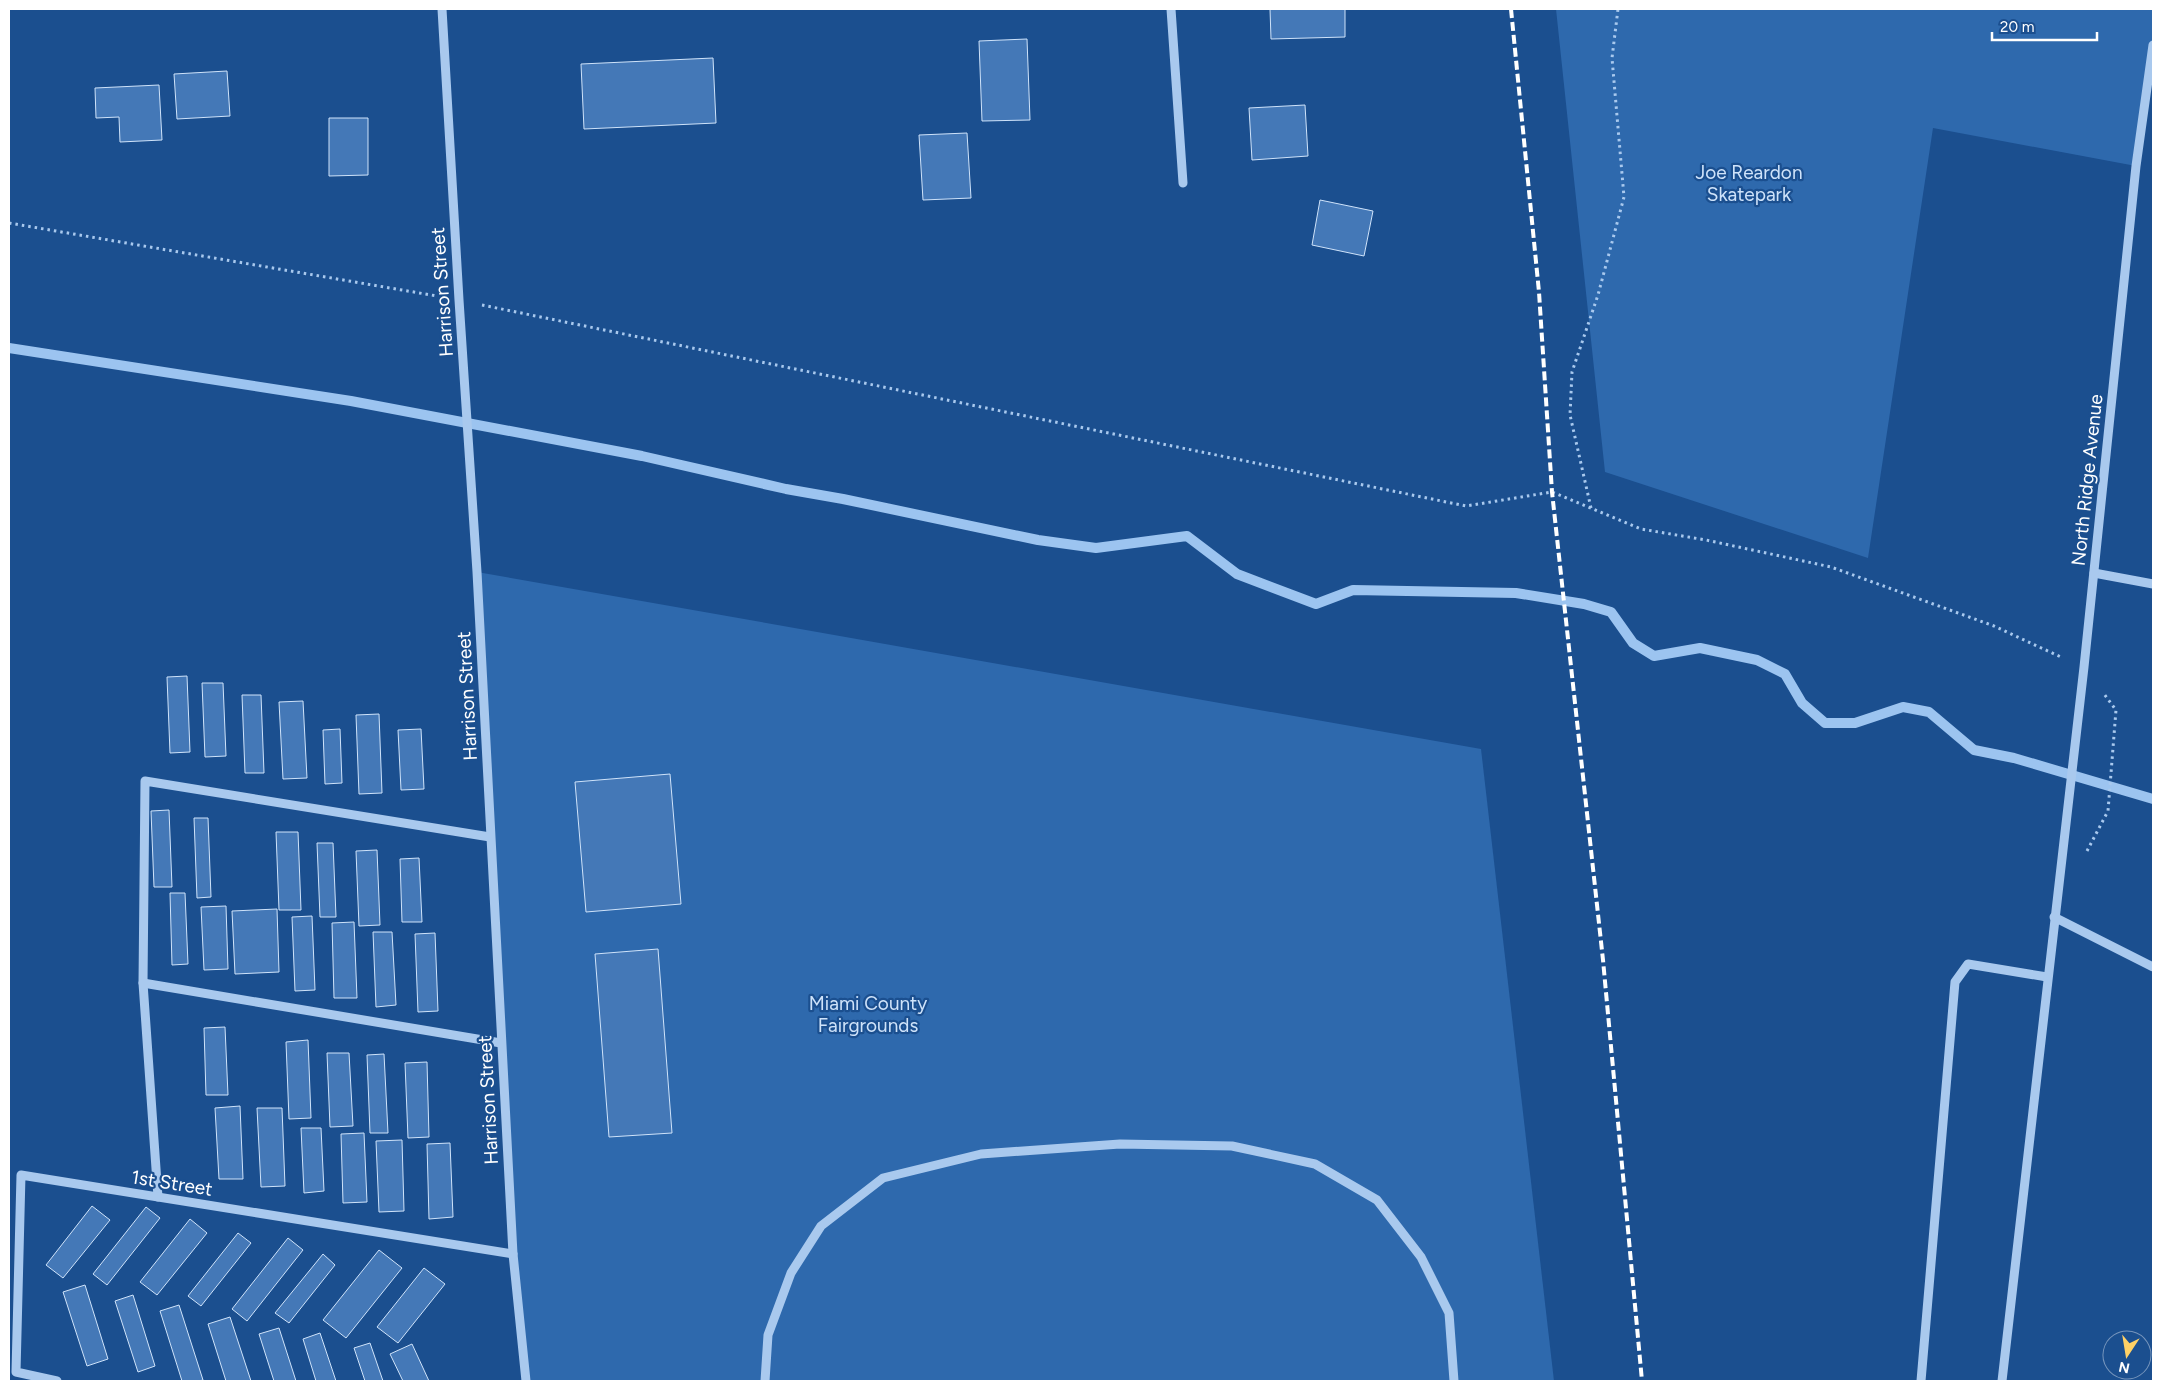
<svg xmlns="http://www.w3.org/2000/svg" width="2162" height="1390" viewBox="0 0 2162 1390" font-family="Figtree,sans-serif">
	<rect width="100%" height="100%" fill="#1b4f8f"/>
	<g fill="#2e69ad">
		<path d="M1556 9H2153V45L2136 166 1933 128 1868 558 1605 472Z"/>
		<path d="M477 572 1481 749 1554 1381H526L513 1254Z"/>
	</g>
	<g fill="none" stroke-linecap="round" stroke-linejoin="round">
		<path stroke="#9cc4f0" stroke-width="10" d="M9 348 351 401 642 456 786 489 843 499 1038 540 1096 548 1187 536 1237 574 1316 604 1353 590 1516 593 1584 604 1611 612 1633 643 1654 656 1700 648 1757 660 1785 674 1802 703 1825 723H1855L1903 707 1929 712 1974 750 2014 758 2153 799"/>
	</g>
	<g fill="#4478b7" stroke="#cfe3fa">
		<path d="M1270 9H1345V37L1271 39Z"/>
		<path d="M1027 39 1030 120 982 121 979 41Z"/>
		<path d="M713 58 716 123 584 129 581 64Z"/>
		<path d="M227 71 230 116 177 119 174 74Z"/>
		<path d="M159 85 162 140 120 142 119 117 96 118 95 88Z"/>
		<path d="M1305 105 1308 156 1252 160 1249 108Z"/>
		<path d="M329 118H368V175L329 176Z"/>
		<path d="M967 133 971 198 923 200 919 135Z"/>
		<path d="M1320 200 1373 211 1364 256 1312 245Z"/>
		<path d="M187 676 190 752 170 753 167 677Z"/>
		<path d="M202 683H223L226 756 205 757Z"/>
		<path d="M242 695H261L264 773H245Z"/>
		<path d="M303 701 307 778 283 779 279 702Z"/>
		<path d="M379 714 382 793 359 794 356 715Z"/>
		<path d="M340 729 342 783 325 784 323 730Z"/>
		<path d="M421 729 424 789 401 790 398 730Z"/>
		<path d="M670 774 681 904 586 912 575 782Z"/>
		<path d="M169 810 172 887H154L151 811Z"/>
		<path d="M194 818H208L211 897 197 898Z"/>
		<path d="M276 832H298L301 910H279Z"/>
		<path d="M317 843H333L336 917H320Z"/>
		<path d="M377 850 380 925 359 926 356 851Z"/>
		<path d="M419 858 422 922H402L400 859Z"/>
		<path d="M170 893H185L188 964 172 965Z"/>
		<path d="M226 906 228 969 204 970 201 907Z"/>
		<path d="M277 909 279 972 235 974 232 911Z"/>
		<path d="M312 916 315 990 295 991 292 917Z"/>
		<path d="M354 922 357 998H334L332 923Z"/>
		<path d="M373 932H392L396 1005 376 1007Z"/>
		<path d="M435 933 438 1011 418 1012 415 934Z"/>
		<path d="M658 949 672 1133 609 1137 595 954Z"/>
		<path d="M225 1027 228 1095H206L204 1028Z"/>
		<path d="M308 1040 311 1118 289 1119 286 1042Z"/>
		<path d="M327 1053H349L353 1126 330 1127Z"/>
		<path d="M384 1054 388 1133H370L367 1055Z"/>
		<path d="M427 1062 429 1137 408 1138 405 1063Z"/>
		<path d="M240 1106 243 1179H219L215 1108Z"/>
		<path d="M257 1108H282L285 1186 261 1187Z"/>
		<path d="M301 1128H321L324 1191 304 1193Z"/>
		<path d="M364 1133 367 1202 343 1203 341 1134Z"/>
		<path d="M402 1140 404 1211 379 1212 376 1141Z"/>
		<path d="M450 1143 453 1217 429 1219 427 1144Z"/>
		<path d="M92 1206 110 1220 63 1278 46 1265Z"/>
		<path d="M146 1207 160 1218 107 1285 93 1274Z"/>
		<path d="M190 1219 207 1233 157 1295 140 1282Z"/>
		<path d="M238 1233 251 1243 201 1306 188 1296Z"/>
		<path d="M288 1238 303 1250 247 1321 232 1309Z"/>
		<path d="M379 1250 402 1268 346 1338 323 1320Z"/>
		<path d="M323 1254 335 1265 289 1323 275 1313Z"/>
		<path d="M424 1268 445 1284 398 1343 377 1327Z"/>
		<path d="M85 1285 108 1359 87 1366 63 1292Z"/>
		<path d="M133 1295 155 1366 138 1372 115 1301Z"/>
		<path d="M179 1305 203 1380 199 1381H182L160 1311Z"/>
		<path d="M230 1317 251 1381H226L208 1324Z"/>
		<path d="M279 1328 296 1381H274L259 1334Z"/>
		<path d="M320 1333 336 1381H316L303 1339Z"/>
		<path d="M370 1343 383 1381H365L354 1348Z"/>
		<path d="M412 1344 429 1381H403L390 1354Z"/>
	</g>
	<g fill="none" stroke-linecap="round" stroke-linejoin="round">
		<g stroke="#a9c9ee" stroke-width="3" stroke-dasharray="2.5 4" stroke-linecap="butt">
			<path d="M9 223 437 296"/>
			<path d="M482 305 1466 506 1552 492 1641 529 1706 540 1831 567 1994 626 2063 658"/>
			<path d="M1591 508 1570 415 1572 372 1598 295 1624 197 1612 58 1618 9"/>
			<path d="M2087 851 2108 811 2116 710 2104 694"/>
		</g>
		<g stroke="#a9c9ee" stroke-width="9">
			<path d="M442 9 459 300 477 572 513 1254 526 1381"/>
			<path d="M1171 9 1183 183"/>
			<path d="M2094 573 2153 584"/>
			<path d="M2054 917 2153 967"/>
			<path d="M143 983 501 1043"/>
			<path d="M158 1197 143 983 145 781 490 837"/>
			<path d="M57 1381 16 1372 21 1175 513 1254"/>
			<path d="M765 1381 768 1335 791 1273 821 1226 883 1178 981 1154 1120 1144 1232 1146 1315 1164 1377 1200 1421 1257 1449 1313 1454 1381"/>
			<path d="M1921 1381 1955 982 1968 964 2047 977"/>
			<path d="M2002 1381 2084 667 2136 166 2153 45"/>
		</g>
		<path stroke="#fff" stroke-width="4" stroke-dasharray="9 4" stroke-linecap="butt" d="M1511 9 1539 292 1552 492 1603 960 1642 1381"/>
	</g>
	<g text-anchor="middle" dominant-baseline="central" stroke-width="4.5" stroke-linejoin="round" paint-order="stroke">
		<g font-size="19" fill="#cfe3fa" stroke="#1b4f8f">
			<text x="1749" y="172">Joe Reardon<tspan x="1749" dy="22">Skatepark</tspan></text>
			<text x="868" y="1003">Miami County<tspan x="868" dy="22">Fairgrounds</tspan></text>
		</g>
		<g font-size="19" fill="#fff" stroke="#1b4f8f">
			<text transform="translate(442 292) rotate(-94)">Harrison Street</text>
			<text transform="translate(2087 480) rotate(-84)">North Ridge Avenue</text>
			<text transform="translate(467 696) rotate(-93)">Harrison Street</text>
			<text transform="translate(488 1100) rotate(-93)">Harrison Street</text>
			<text transform="translate(172 1183) rotate(9)">1st Street</text>
		</g>
	</g>
	<rect width="2162" height="1390" fill="none" stroke="#ffffff" stroke-width="20"/>
	<g transform="translate(2127 1355) rotate(192)"><circle r="24" fill="#1b4f8f" stroke="#7695bc"/>
	<path d="M0-4L9 19L0 12L-9 19Z" fill="#ffd166"/>
	<text y="-8" font-size="14" font-weight="bold" text-anchor="middle" fill="#ffffff">N</text>
	</g>
	<path d="M1992 32v8h105v-8" fill="none" stroke="#ffffff" stroke-width="2.5"/>
	<text x="2000" y="32" font-size="15" fill="#ffffff" stroke="#1b4f8f" stroke-width="4" paint-order="stroke">20 m</text>
</svg>
